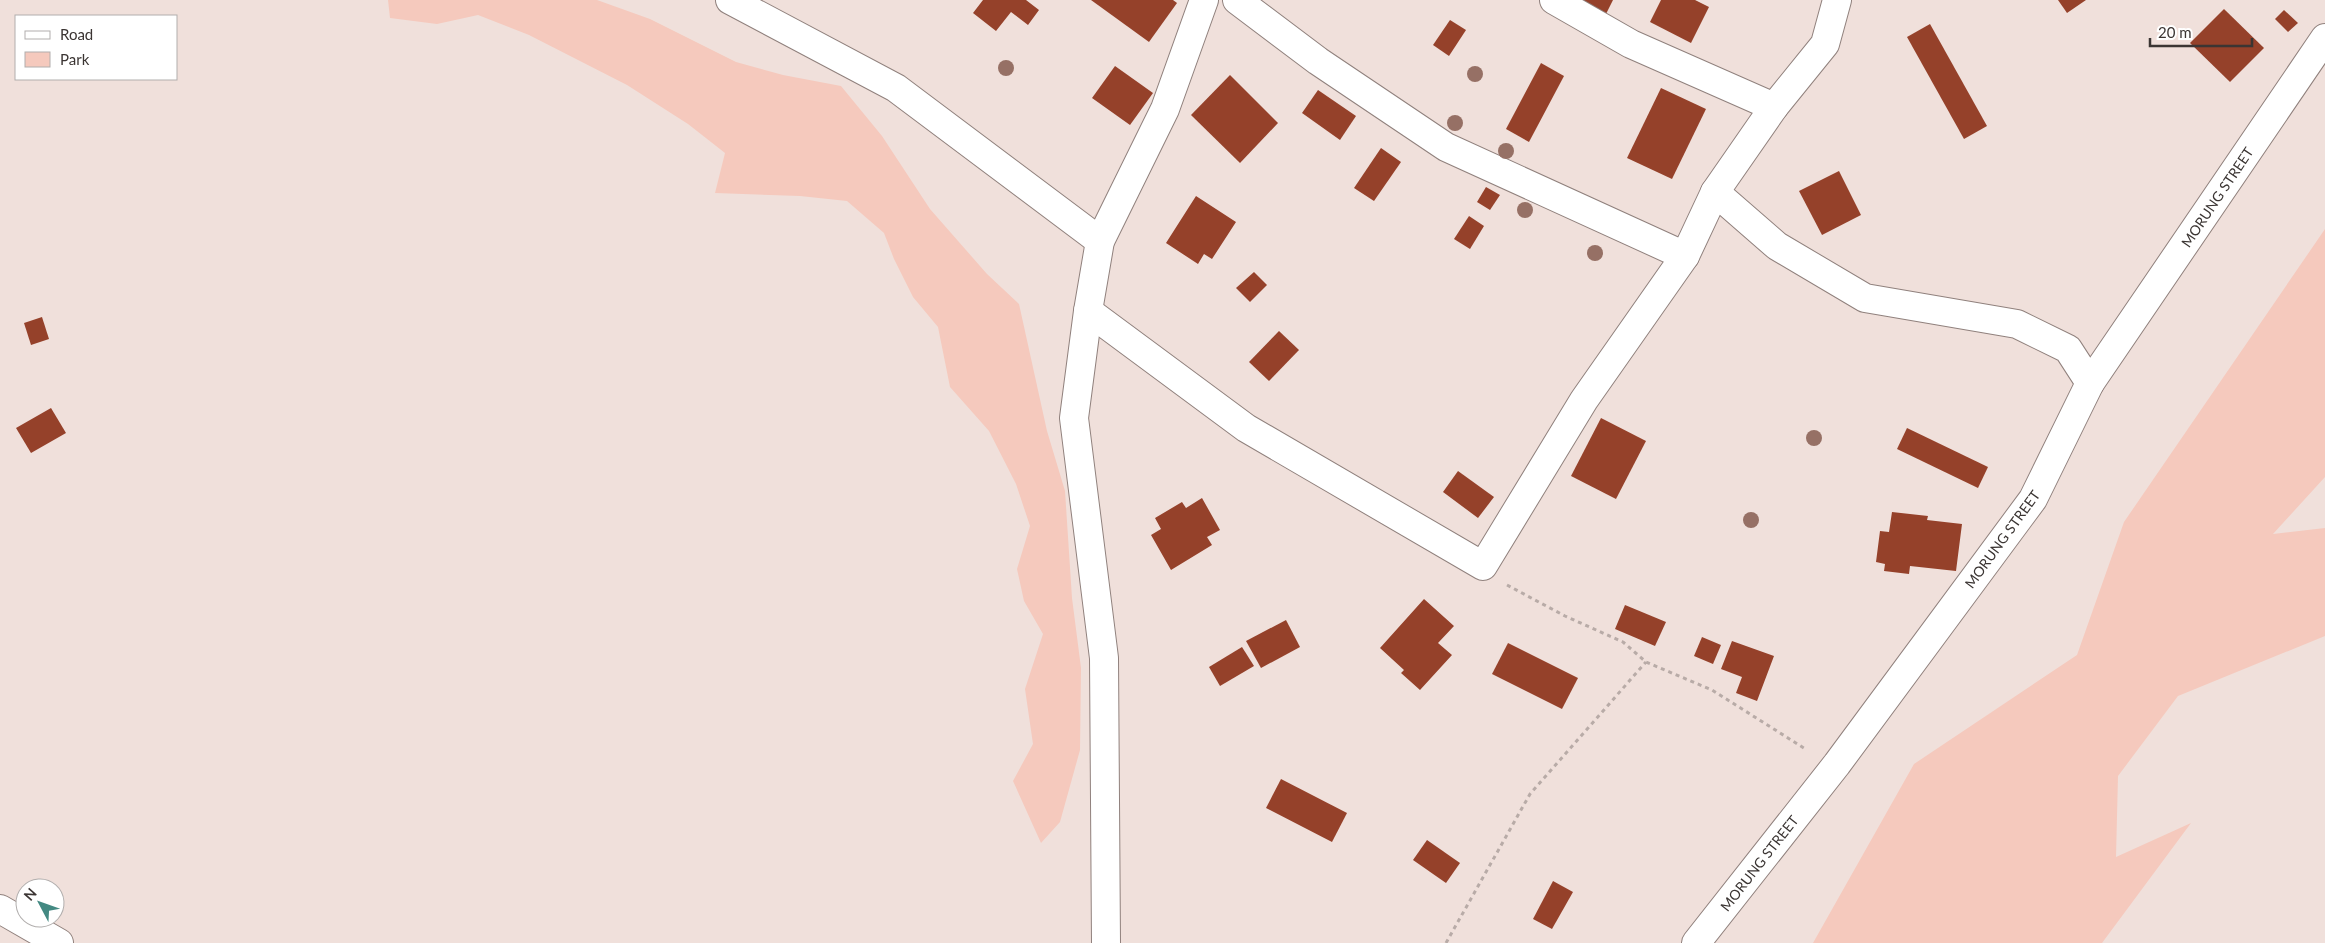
<svg xmlns="http://www.w3.org/2000/svg" width="2325" height="943" viewBox="0 0 2325 943" font-family="Lato,sans-serif">
	<rect width="100%" height="100%" fill="#f0e0db"/>
	<g fill="#f5c9bd">
		<path d="M388 0H597L650 19 736 62 783 75 841 86 882 136 930 209 987 274 1019 304 1047 431 1065 491 1072 598 1081 668 1080 750 1060 822 1041 843 1013 781 1033 744 1025 689 1043 634 1024 601 1017 569 1030 526 1016 484 989 431 950 387 938 327 913 297 894 259 884 233 847 201 800 196 715 193 725 153 688 124 627 85 529 35 478 15 437 24 390 18Z"/>
		<path d="M2325 229V477L2273 534 2325 528V636L2178 696 2118 776 2116 857 2191 823 2102 943H1813L1914 764 2077 655 2124 522Z"/>
	</g>
	<g fill="#95412a">
		<path d="M983 0H1026L1039 10 1028 25 1011 12 996 31 973 13Z"/>
		<path d="M1091 0H1173L1177 3 1149 42Z"/>
		<path d="M1574 0H1613L1605 16Z"/>
		<path d="M1661 0H1695L1709 7 1691 43 1650 22Z"/>
		<path d="M2058 0H2086L2067 13Z"/>
		<path d="M2224 9 2264 48 2230 82 2190 43Z"/>
		<path d="M2284 10 2298 23 2288 32 2275 19Z"/>
		<path d="M1450 20 1466 30 1449 56 1433 45Z"/>
		<path d="M1930 24 1987 126 1964 139 1907 37Z"/>
		<path d="M1541 63 1564 76 1529 142 1506 129Z"/>
		<path d="M1115 66 1153 93 1130 125 1092 98Z"/>
		<path d="M1230 75 1278 123 1240 163 1191 115Z"/>
		<path d="M1661 88 1706 109 1672 179 1627 158Z"/>
		<path d="M1318 90 1356 116 1340 140 1302 113Z"/>
		<path d="M1381 148 1401 162 1374 201 1354 188Z"/>
		<path d="M1839 171 1861 215 1822 235 1799 191Z"/>
		<path d="M1486 187 1500 195 1490 210 1477 202Z"/>
		<path d="M1196 196 1236 222 1212 259 1204 254 1198 264 1166 243Z"/>
		<path d="M1469 216 1484 226 1470 249 1454 239Z"/>
		<path d="M1254 272 1267 285 1250 302 1236 288Z"/>
		<path d="M42 317 49 339 31 345 24 323Z"/>
		<path d="M1279 331 1299 350 1269 381 1249 362Z"/>
		<path d="M51 408 66 433 31 453 16 428Z"/>
		<path d="M1601 418 1646 441 1616 499 1571 476Z"/>
		<path d="M1907 428 1988 467 1978 488 1897 449Z"/>
		<path d="M1458 471 1494 497 1478 518 1443 492Z"/>
		<path d="M1202 498 1220 530 1207 537 1212 545 1171 570 1151 535 1161 529 1155 518 1182 502 1186 508Z"/>
		<path d="M1892 512 1928 516 1927 520 1962 524 1956 571 1910 566 1909 574 1884 571 1885 564 1876 562 1880 531 1889 532Z"/>
		<path d="M1424 599 1454 626 1438 643 1452 655 1420 690 1401 673 1404 670 1380 648Z"/>
		<path d="M1625 605 1666 622 1655 646 1615 629Z"/>
		<path d="M1286 620 1300 647 1261 668 1246 641Z"/>
		<path d="M1702 637 1721 645 1713 664 1694 656Z"/>
		<path d="M1732 641 1774 656 1757 701 1736 693 1742 677 1721 669Z"/>
		<path d="M1508 643 1578 678 1562 709 1492 674Z"/>
		<path d="M1242 647 1254 666 1220 686 1209 667Z"/>
		<path d="M1281 779 1347 813 1332 842 1266 808Z"/>
		<path d="M1427 840 1460 863 1446 883 1413 860Z"/>
		<path d="M1553 881 1573 892 1552 929 1533 919Z"/>
	</g>
	<g fill="none" stroke-linecap="round" stroke-linejoin="round">
		<defs>
			<g id="street">
				<path d="M730 0 896 88 1100 241"/>
				<path d="M1237 0 1318 61 1446 147 1685 256"/>
				<path d="M1554 0 1631 44 1774 107"/>
				<path d="M1715 192 1777 246 1865 298 2017 324 2068 349 2090 383"/>
				<path d="M1088 311 1246 428 1483 566 1584 400 1685 256 1715 192 1774 107 1825 44 1837 0"/>
				<path d="M0 909 59 943"/>
				<path d="M1106 943 1104 658 1074 418 1088 311 1100 241 1165 109 1204 0"/>
				<path d="M1696 943 1837 764 2033 499 2090 383 2325 38"/>
			</g>
		</defs>
		<use href="#street" stroke="#90817d" stroke-width="30"/>
		<g stroke="#b8aba7" stroke-width="3" stroke-dasharray="4 4" stroke-linecap="butt">
			<path d="M1507 585 1565 616 1623 642 1646 662 1712 690 1807 750"/>
			<path d="M1446 943 1530 794 1646 662"/>
		</g>
		<use href="#street" stroke="#fff" stroke-width="28"/>
	</g>
	<g fill="#967065">
		<circle cx="1006" cy="68" r="8"/>
		<circle cx="1475" cy="74" r="8"/>
		<circle cx="1455" cy="123" r="8"/>
		<circle cx="1506" cy="151" r="8"/>
		<circle cx="1525" cy="210" r="8"/>
		<circle cx="1595" cy="253" r="8"/>
		<circle cx="1814" cy="438" r="8"/>
		<circle cx="1751" cy="520" r="8"/>
	</g>
	<g text-anchor="middle" dominant-baseline="central" stroke-width="5" stroke-linejoin="round" paint-order="stroke">
		<g font-size="14" fill="#3b3533" stroke="#fff">
			<text transform="translate(2217 197) rotate(-56)">MORUNG STREET</text>
			<text transform="translate(2002 539) rotate(-54)">MORUNG STREET</text>
			<text transform="translate(1759 863) rotate(-52)">MORUNG STREET</text>
		</g>
	</g>
	<rect x="15" y="15" width="162" height="65" fill="#ffffff" stroke="#b1aead"/>
	<rect x="25" y="31" width="25" height="8" fill="#ffffff" stroke="#b1aead"/>
	<text x="60" y="40" font-size="15" fill="#3b3533">Road</text>
	<rect x="25" y="52" width="25" height="15" fill="#f5c9bd" stroke="#b1aead"/>
	<text x="60" y="65" font-size="15" fill="#3b3533">Park</text>
	<g transform="translate(40 903) rotate(311)"><circle r="24" fill="#ffffff" stroke="#b1aead"/>
	<path d="M0-4L9 19L0 12L-9 19Z" fill="#438982"/>
	<text y="-8" font-size="14" font-weight="bold" text-anchor="middle" fill="#3b3533">N</text>
	</g>
	<path d="M2150 38v8h102v-8" fill="none" stroke="#3b3533" stroke-width="2.5"/>
	<text x="2158" y="38" font-size="15" fill="#3b3533" stroke="#ffffff" stroke-width="4" paint-order="stroke">20 m</text>
</svg>
